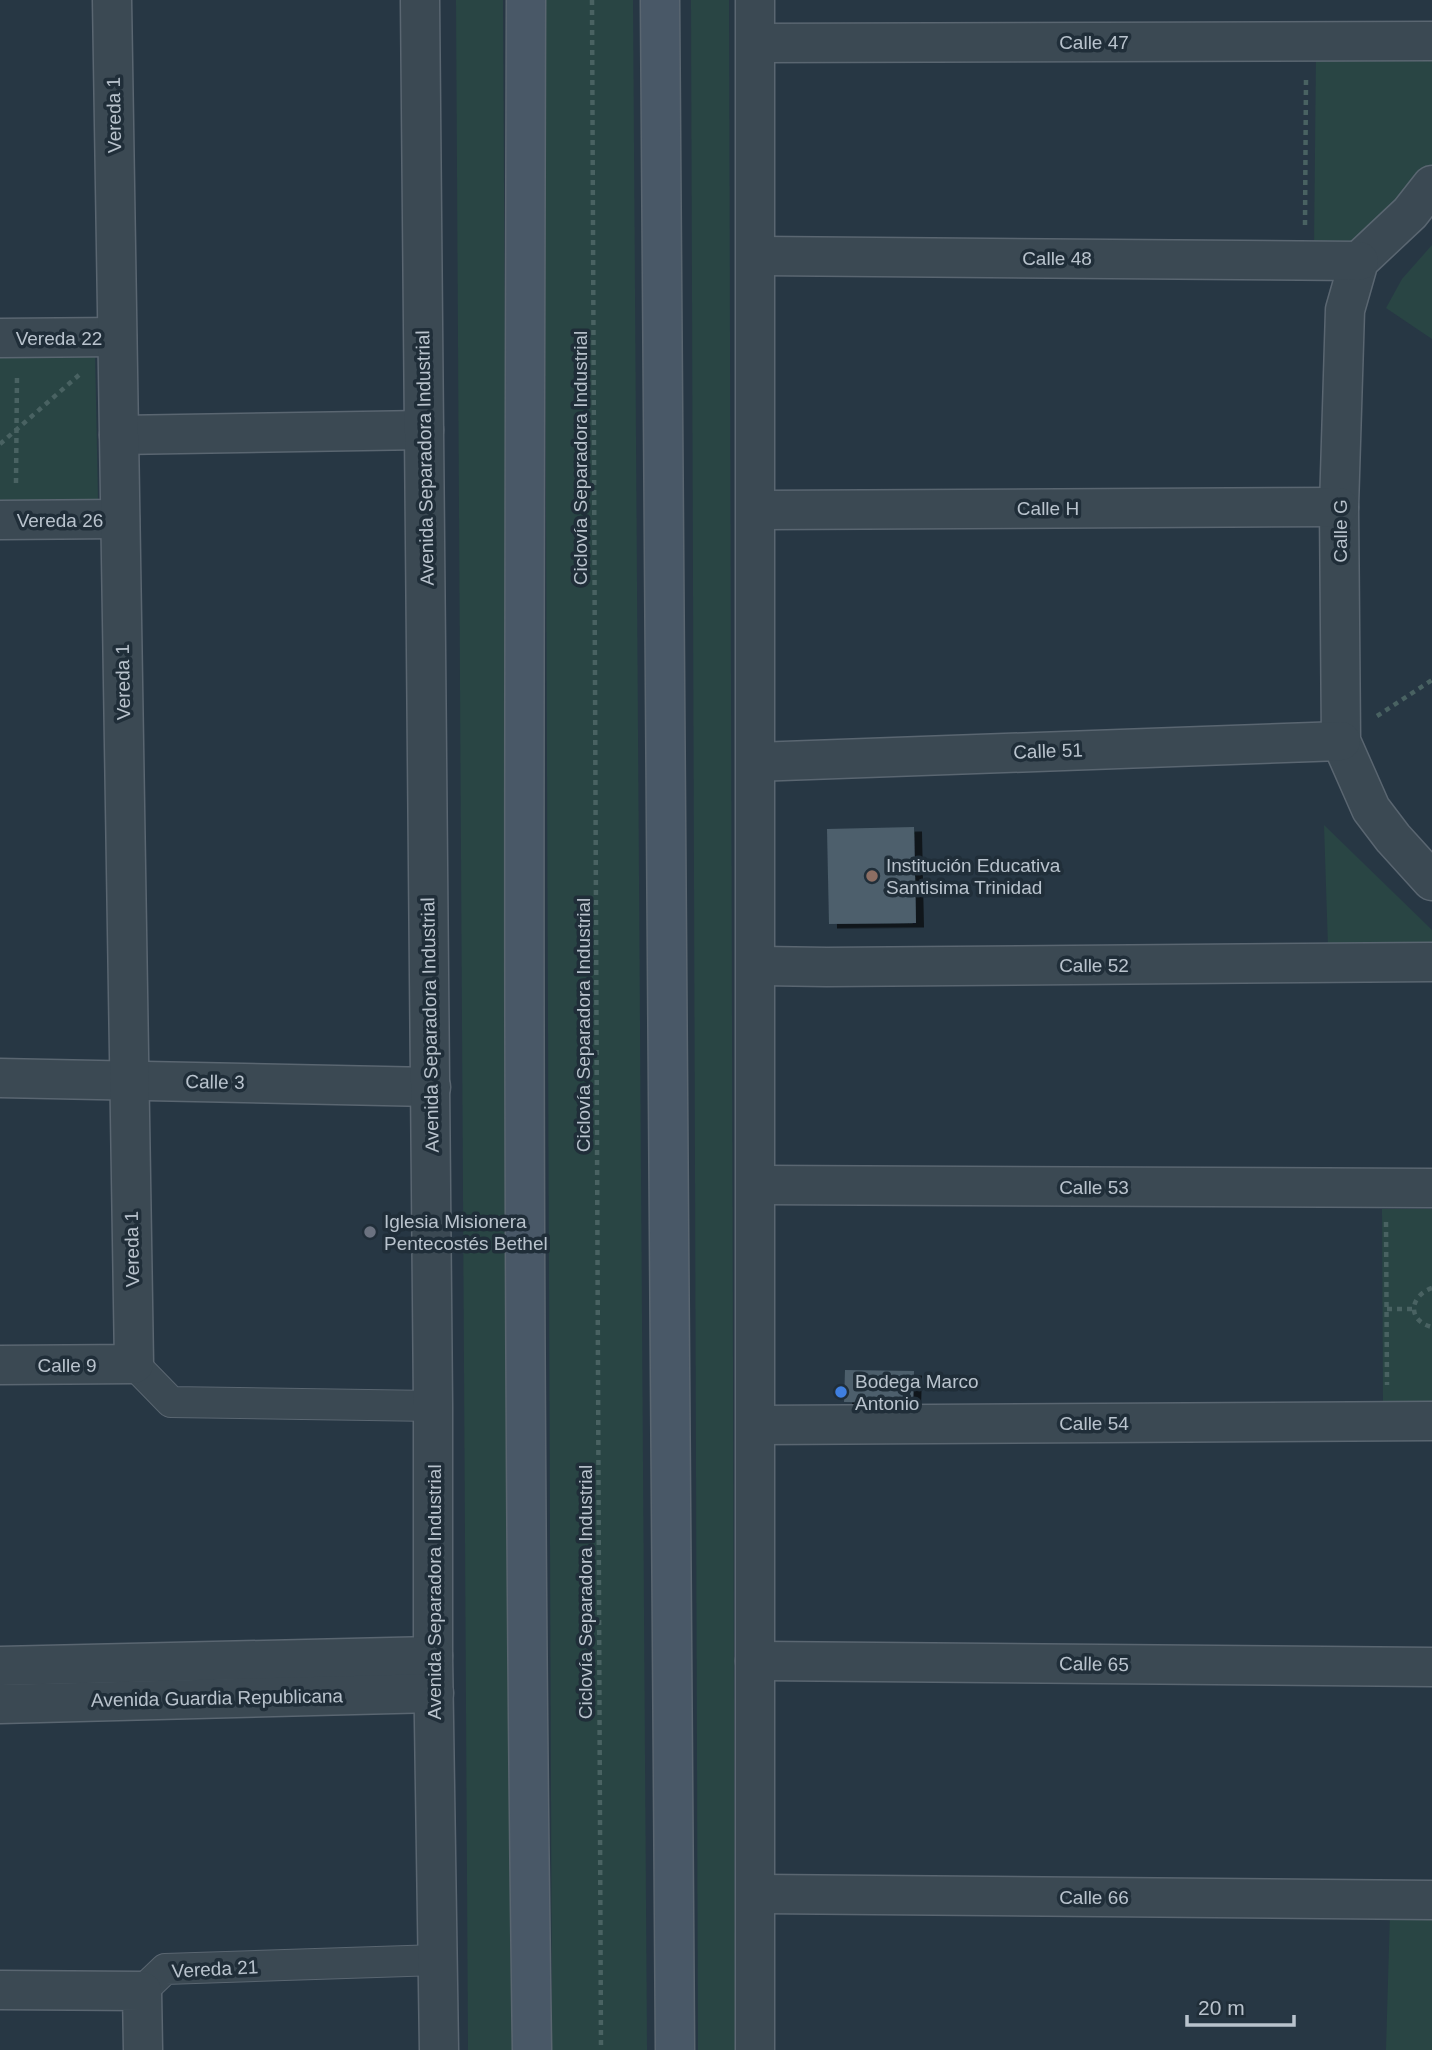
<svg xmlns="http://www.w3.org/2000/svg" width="1432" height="2050" viewBox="0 0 1432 2050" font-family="Arial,sans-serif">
	<defs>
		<filter id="shadow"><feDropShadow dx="8" dy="4.5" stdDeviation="0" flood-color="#0009"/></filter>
	</defs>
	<rect width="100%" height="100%" fill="#273744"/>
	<g fill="#294544">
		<path d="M456 0H503L514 2050H468Z"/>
		<path d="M544 0H633L647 2050H552Z"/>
		<path d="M691 0H729L735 2050H698Z"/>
		<path d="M1432 48V170L1355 245 1314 247 1316 53Z"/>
		<path d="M1432 245V339L1386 308 1402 279Z"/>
		<path d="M95 351 98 500 0 501V352Z"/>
		<path d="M1324 825 1432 930V949L1328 947Z"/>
		<path d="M1382 1209H1432V1411H1383Z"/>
		<path d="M1390 1912 1432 1914V2050H1386Z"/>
	</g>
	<g fill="#4d5f6c" filter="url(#shadow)">
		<path d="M914 827 916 923 829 924 827 829Z"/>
		<path d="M845 1370 914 1371 913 1403 844 1402Z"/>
	</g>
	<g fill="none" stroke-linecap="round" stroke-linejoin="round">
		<defs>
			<g id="pedestrian">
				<path d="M134 1364 171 1402 433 1406"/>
				<path d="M142 1991 165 1969 438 1960"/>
			</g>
			<g id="minor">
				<path d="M756 43 1432 41"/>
				<path d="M1432 185 1410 213 1359 261 1345 310 1339 507 1341 741 1371 809 1393 838 1432 881"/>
				<path d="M756 256 1359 261"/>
				<path d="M0 338 117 337"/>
				<path d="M119 435 424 430"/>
				<path d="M756 510 1339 507"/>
				<path d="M0 520 120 519"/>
				<path d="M756 762 1341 741"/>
				<path d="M756 966 827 967 1432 962"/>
				<path d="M0 1078 431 1087"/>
				<path d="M756 1185 1432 1188"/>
				<path d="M0 1365 134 1364 112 0"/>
				<path d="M756 1425 1432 1421"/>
				<path d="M755 1661 1432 1667"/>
				<path d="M756 1894 1432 1900"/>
				<path d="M0 1990 142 1991 143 2050"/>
			</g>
			<g id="tertiary">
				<path d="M420 0 433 1406V1656L439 2050"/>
				<path d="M755 0V2050"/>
				<path d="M0 1666 433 1656"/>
				<path d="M0 1704 434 1693"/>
			</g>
			<g id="secondary">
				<path d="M526 0C524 683 522 1367 532 2050"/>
				<path d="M660 0 675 2050"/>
			</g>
		</defs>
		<use href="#pedestrian" stroke="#5a6671" stroke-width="32"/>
		<use href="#minor" stroke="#5a6671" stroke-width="41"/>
		<use href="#tertiary" stroke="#5a6671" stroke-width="41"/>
		<use href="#secondary" stroke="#5a6671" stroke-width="41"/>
		<g stroke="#496262" stroke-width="4.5" stroke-dasharray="5 5" stroke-linecap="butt">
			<path d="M592 0 601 2050"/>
			<path d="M1305 225 1306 79"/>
			<path d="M0 444 79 375"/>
			<path d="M16 483 17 376"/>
			<path d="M1377 716 1432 680"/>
			<path d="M1386 1222 1387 1385"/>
			<path d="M1432 1288C1409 1296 1407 1321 1432 1327"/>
			<path d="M1387 1309H1414"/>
		</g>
		<use href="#pedestrian" stroke="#3b4953" stroke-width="30"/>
		<use href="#minor" stroke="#3b4953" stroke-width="38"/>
		<use href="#tertiary" stroke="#3b4953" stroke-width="38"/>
		<use href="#secondary" stroke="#495867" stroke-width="38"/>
	</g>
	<circle fill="#8d6e63" stroke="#202e39" stroke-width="2.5" cx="872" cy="876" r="7"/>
	<circle fill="#6b7280" stroke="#202e39" stroke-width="2.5" cx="370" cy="1232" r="7"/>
	<circle fill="#3f7fe0" stroke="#202e39" stroke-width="2.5" cx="841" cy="1392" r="7"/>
	<g text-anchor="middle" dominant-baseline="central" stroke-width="7" stroke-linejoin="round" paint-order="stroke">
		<g font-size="19" fill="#b9c3cd" stroke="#202e39">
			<text x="1094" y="42">Calle 47</text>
			<text transform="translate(114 115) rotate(-91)">Vereda 1</text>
			<text x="1057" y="258">Calle 48</text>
			<text x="59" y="338">Vereda 22</text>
			<text transform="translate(425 458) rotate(-91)">Avenida Separadora Industrial</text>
			<text transform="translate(580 458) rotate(-90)">Ciclovía Separadora Industrial</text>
			<text x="1048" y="508">Calle H</text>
			<text x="60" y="520">Vereda 26</text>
			<text transform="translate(1340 531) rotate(-90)">Calle G</text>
			<text transform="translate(123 682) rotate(-91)">Vereda 1</text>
			<text transform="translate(1048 751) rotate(-2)">Calle 51</text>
			<text x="1094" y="965">Calle 52</text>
			<text transform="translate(430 1025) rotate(-91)">Avenida Separadora Industrial</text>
			<text transform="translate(583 1025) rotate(-90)">Ciclovía Separadora Industrial</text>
			<text transform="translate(215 1082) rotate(1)">Calle 3</text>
			<text x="1094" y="1187">Calle 53</text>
			<text transform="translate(132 1249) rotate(-91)">Vereda 1</text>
			<text x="67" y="1365">Calle 9</text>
			<text x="1094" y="1423">Calle 54</text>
			<text transform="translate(434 1592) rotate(-90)">Avenida Separadora Industrial</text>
			<text transform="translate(585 1592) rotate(-90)">Ciclovía Separadora Industrial</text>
			<text transform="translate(1094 1664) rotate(1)">Calle 65</text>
			<text transform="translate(217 1698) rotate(-1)">Avenida Guardia Republicana</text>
			<text x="1094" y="1897">Calle 66</text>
			<text transform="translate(215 1969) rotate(-3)">Vereda 21</text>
		</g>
		<g font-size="19" fill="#b9c3cd" stroke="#202e39" text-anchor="start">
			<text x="886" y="865">Institución Educativa<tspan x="886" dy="22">Santisima Trinidad</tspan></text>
			<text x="384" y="1221">Iglesia Misionera<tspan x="384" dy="22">Pentecostés Bethel</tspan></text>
			<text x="855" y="1381">Bodega Marco<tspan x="855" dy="22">Antonio</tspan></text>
		</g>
	</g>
	<path d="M1187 2015v10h107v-10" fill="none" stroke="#b9c3cd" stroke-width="3.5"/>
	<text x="1198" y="2015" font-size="21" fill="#b9c3cd" stroke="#202e39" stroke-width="5" paint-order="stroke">20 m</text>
</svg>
